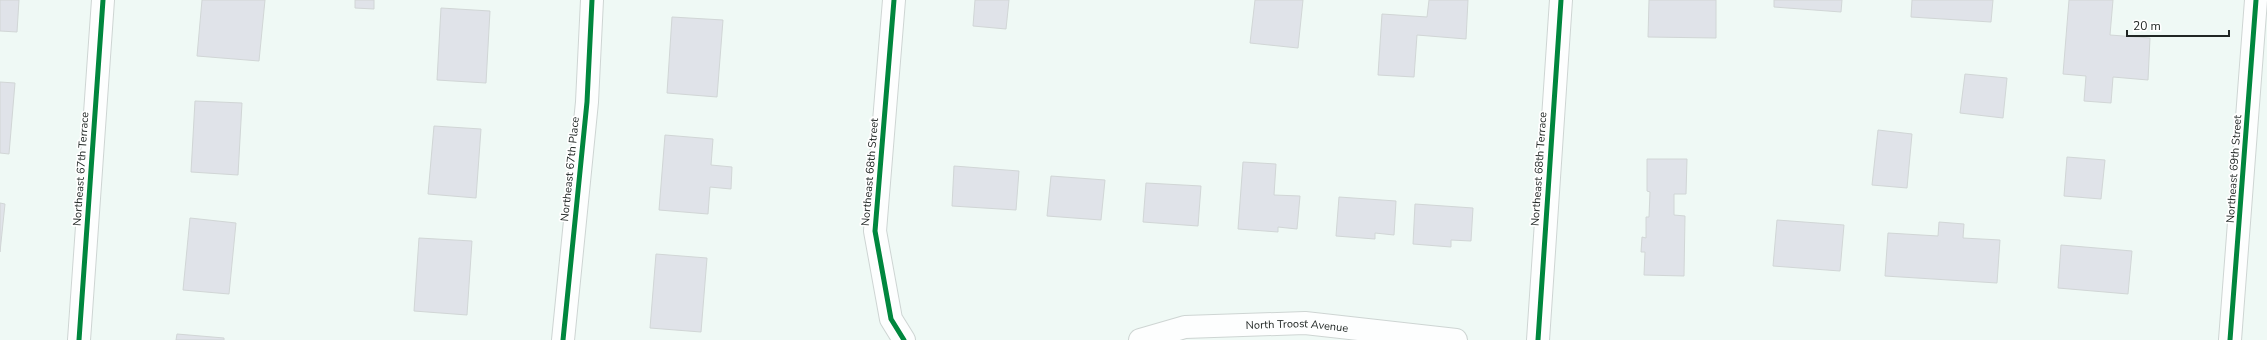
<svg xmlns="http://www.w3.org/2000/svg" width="2267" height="340" viewBox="0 0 2267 340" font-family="'Nunito Sans',sans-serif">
	<rect width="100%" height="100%" fill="#eff9f5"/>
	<g fill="#e0e3e9" stroke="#d1d6d6">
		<path d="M0 0H19L17 32 0 31Z"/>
		<path d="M202 0H265L259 61 197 56Z"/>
		<path d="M355 0H374V9L355 8Z"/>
		<path d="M975 0H1009L1006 29 973 26Z"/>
		<path d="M1255 0H1303L1298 48 1250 43Z"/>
		<path d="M1429 0H1468L1466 39 1417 35 1414 77 1378 75 1382 14 1427 17Z"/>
		<path d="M1649 0H1716V38L1648 37Z"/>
		<path d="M1774 0H1842L1841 12 1774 7Z"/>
		<path d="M1912 0H1993L1991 22 1911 17Z"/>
		<path d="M2069 0H2113L2110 35 2150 38 2148 80 2113 77 2111 103 2084 101 2086 76 2063 74Z"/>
		<path d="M441 8 490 11 486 83 437 80Z"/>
		<path d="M672 17 723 20 717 97 667 93Z"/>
		<path d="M1965 74 2007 78 2003 118 1960 113Z"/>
		<path d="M0 82 15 83 9 154 0 153Z"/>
		<path d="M195 101 242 103 238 175 191 172Z"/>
		<path d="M434 126 481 129 476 198 428 194Z"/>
		<path d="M1878 130 1912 134 1907 188 1872 185Z"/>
		<path d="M665 135 713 139 711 165 732 167 731 189 710 187 708 214 659 210Z"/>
		<path d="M2067 157 2105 160 2101 199 2064 196Z"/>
		<path d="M1647 159H1687L1686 194H1674V215L1685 216 1684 276 1644 275 1645 252H1641L1642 237 1646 238V217H1649L1650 192 1647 191Z"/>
		<path d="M1243 162 1276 164 1274 195 1300 196 1297 229 1278 227V232L1238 229Z"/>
		<path d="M954 166 1019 171 1016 210 952 206Z"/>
		<path d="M1051 176 1105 180 1101 220 1047 216Z"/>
		<path d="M1146 183 1201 186 1198 226 1143 222Z"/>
		<path d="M1339 197 1396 201 1394 235 1375 233V239L1336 236Z"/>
		<path d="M0 203 5 204 0 252Z"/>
		<path d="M1415 204 1473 208 1471 241 1451 240V247L1413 244Z"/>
		<path d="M190 218 236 223 229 294 183 290Z"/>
		<path d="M1777 220 1844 225 1840 271 1773 266Z"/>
		<path d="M1939 222 1964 224 1963 238 2000 240 1997 283 1885 276 1888 233 1938 236Z"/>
		<path d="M419 238 472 241 467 315 414 311Z"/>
		<path d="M2061 245 2132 251 2128 294 2058 288Z"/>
		<path d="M656 254 707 258 701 332 650 328Z"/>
		<path d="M177 334 224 338V340H176Z"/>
	</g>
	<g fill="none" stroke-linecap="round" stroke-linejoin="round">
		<defs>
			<g id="minor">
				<path d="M894 0 875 231 891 319 904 340"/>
				<path d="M79 340 103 0"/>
				<path d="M563 340 587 102 592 0"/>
				<path d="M1538 340 1561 0"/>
				<path d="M2230 340 2256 0"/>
			</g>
			<g id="tertiary">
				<path id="s1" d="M1140 340 1185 327 1305 323 1456 340"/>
			</g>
		</defs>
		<use href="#minor" stroke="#ced5d3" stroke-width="24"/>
		<use href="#tertiary" stroke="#ced5d3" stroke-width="24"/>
		<use href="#minor" stroke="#fdfefe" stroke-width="22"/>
		<use href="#tertiary" stroke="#fdfefe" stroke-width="22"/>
		<defs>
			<g id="cycleway">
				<path d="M894 0 875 231 891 319 904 340"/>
				<path d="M79 340 103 0"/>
				<path d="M563 340 587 102 592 0"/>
				<path d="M1538 340 1561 0"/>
				<path d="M2230 340 2256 0"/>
			</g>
		</defs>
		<use href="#cycleway" stroke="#fff" stroke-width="8"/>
		<use href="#cycleway" stroke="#00873e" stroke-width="5"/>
	</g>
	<g text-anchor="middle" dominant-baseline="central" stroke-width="3.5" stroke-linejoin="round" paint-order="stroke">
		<g font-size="11" fill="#202624" stroke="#fff">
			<text transform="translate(81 169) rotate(-86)">Northeast 67th Terrace</text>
			<text transform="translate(570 169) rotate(-84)">Northeast 67th Place</text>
			<text transform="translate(1539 169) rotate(-86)">Northeast 68th Terrace</text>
			<text transform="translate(2234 169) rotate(-86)">Northeast 69th Street</text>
			<text transform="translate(870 172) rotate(-85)">Northeast 68th Street</text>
			<text stroke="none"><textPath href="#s1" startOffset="159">North Troost Avenue</textPath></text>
		</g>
	</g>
	<path d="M2127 30v6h102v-6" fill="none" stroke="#202624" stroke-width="2"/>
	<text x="2133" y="30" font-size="12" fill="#202624" stroke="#ffffff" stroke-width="3" paint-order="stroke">20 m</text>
</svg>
